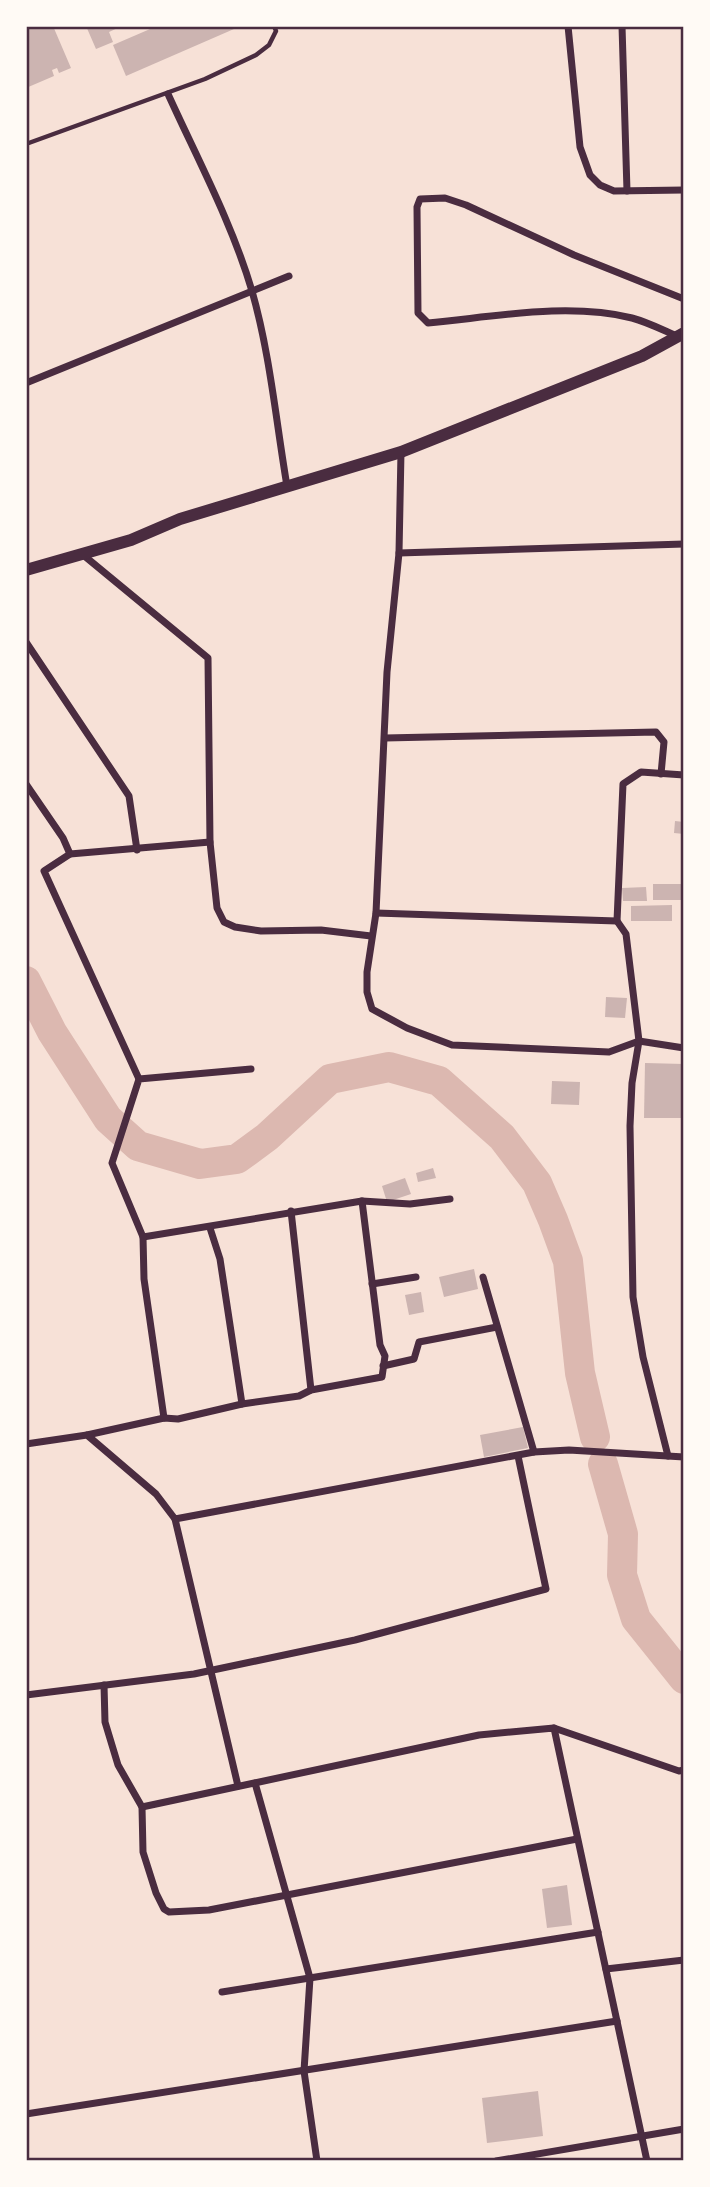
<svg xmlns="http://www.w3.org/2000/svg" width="710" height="2187" viewBox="0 0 710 2187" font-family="'Open Sans',sans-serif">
	<rect width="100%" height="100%" fill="#f7e1d7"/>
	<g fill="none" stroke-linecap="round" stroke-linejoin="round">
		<g stroke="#dcb8b0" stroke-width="30">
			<path d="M26 981 52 1032 108 1119 138 1146 200 1164 237 1159 267 1137 330 1079 389 1067 439 1081 502 1137 537 1183 553 1220 568 1261 580 1373 595 1437"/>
			<path d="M603 1464 623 1534 622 1575 636 1619 684 1679"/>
		</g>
	</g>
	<g fill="#ccb4b1">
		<path d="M26 26H53L71 68 59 73 57 68 52 70 54 76 26 88Z"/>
		<path d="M86 26H122L109 32 113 42 96 49Z"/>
		<path d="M157 26H233L234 29 126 76 113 45Z"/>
		<path d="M675 821 684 822V834L674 833Z"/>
		<rect x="653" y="884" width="31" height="16"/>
		<path d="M646 887 647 901H623L622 888Z"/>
		<path d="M672 905V921H631V906Z"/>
		<path d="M606 997 627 998 625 1018 605 1017Z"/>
		<path d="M645 1063 684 1064V1118H644Z"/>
		<path d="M552 1081 580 1082 579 1105 551 1104Z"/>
		<path d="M433 1168 436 1178 418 1182 416 1173Z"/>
		<path d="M405 1178 411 1194 387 1202 382 1186Z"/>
		<path d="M474 1269 478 1289 444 1297 439 1277Z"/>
		<path d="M421 1292 424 1312 409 1315 405 1295Z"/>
		<path d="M523 1427 528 1448 484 1457 480 1435Z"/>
		<path d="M567 1885 572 1925 547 1928 542 1889Z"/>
		<path d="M538 2091 543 2136 487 2143 482 2098Z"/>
	</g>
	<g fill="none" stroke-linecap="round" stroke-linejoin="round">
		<path stroke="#4a2c40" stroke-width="4.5" d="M26 144 205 79 256 55 269 45 276 31 274 26"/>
		<g stroke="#4a2c40" stroke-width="7">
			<path d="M568 26 580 147 590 175 600 185 614 191 684 190"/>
			<path d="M622 26 627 191"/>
			<path d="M168 94C197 158 232 223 252 291 270 354 276 421 287 486"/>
			<path d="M677 336C663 330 647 322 632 318 567 302 493 317 428 323L418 313 417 207 420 199 445 198 466 205 574 255 684 299"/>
			<path d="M26 383 289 276"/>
			<path d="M401 452 399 553 387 672 376 913 367 972V992L372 1009 407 1028 452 1045 609 1052 639 1041 684 1048"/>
			<path d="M399 553 684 544"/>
			<path d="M82 554 208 658 210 842 217 908 224 922 235 927 261 931 321 930 371 936"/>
			<path d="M26 642 129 796 137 850"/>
			<path d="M385 738 656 732 664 742 661 774"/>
			<path d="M26 784 63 838 70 854 210 842"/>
			<path d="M70 854 44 871 139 1079"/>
			<path d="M376 913 617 921"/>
			<path d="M291 1211 311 1390"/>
			<path d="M210 1228 220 1259 242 1404"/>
			<path d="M143 1237 362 1201 410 1204 450 1199"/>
			<path d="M483 1277 534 1452"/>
			<path d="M372 1284 416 1277"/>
			<path d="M383 1366 414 1359 419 1342 497 1327"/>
			<path d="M164 1418 144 1279 143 1237 112 1163 139 1079 251 1069"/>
			<path d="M87 1435 164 1418 178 1419 242 1404 299 1396 311 1390 382 1377 385 1356 380 1345 362 1201"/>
			<path d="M26 1444 87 1435 156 1494 175 1519 534 1452 569 1450 684 1457"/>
			<path d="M668 1456 643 1357 633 1297 630 1126 632 1083 639 1041 626 934 617 921 623 784 641 772 684 775"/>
			<path d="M175 1519 238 1786"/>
			<path d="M104 1685 105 1722 118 1765 142 1807 143 1852 156 1893 164 1909 169 1912 209 1910 577 1839"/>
			<path d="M26 1695 194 1674 355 1640 546 1589 518 1456"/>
			<path d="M554 1728 679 1771 684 1770"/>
			<path d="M255 1783 310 1978 304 2071 317 2161"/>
			<path d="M142 1807 479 1735 554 1728 647 2161"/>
			<path d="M606 1969 684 1960"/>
			<path d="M222 1992 598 1932"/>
			<path d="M26 2114 617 2021"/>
			<path d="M496 2161 684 2129"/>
		</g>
		<path stroke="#4a2c40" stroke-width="12" d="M26 570 131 540 180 519 401 452 642 356 684 333"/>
	</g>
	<rect width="710" height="2187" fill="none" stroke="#fffaf5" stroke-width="56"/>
	<rect x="28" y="28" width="654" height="2131" fill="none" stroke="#4a2c40" stroke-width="2.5"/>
</svg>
